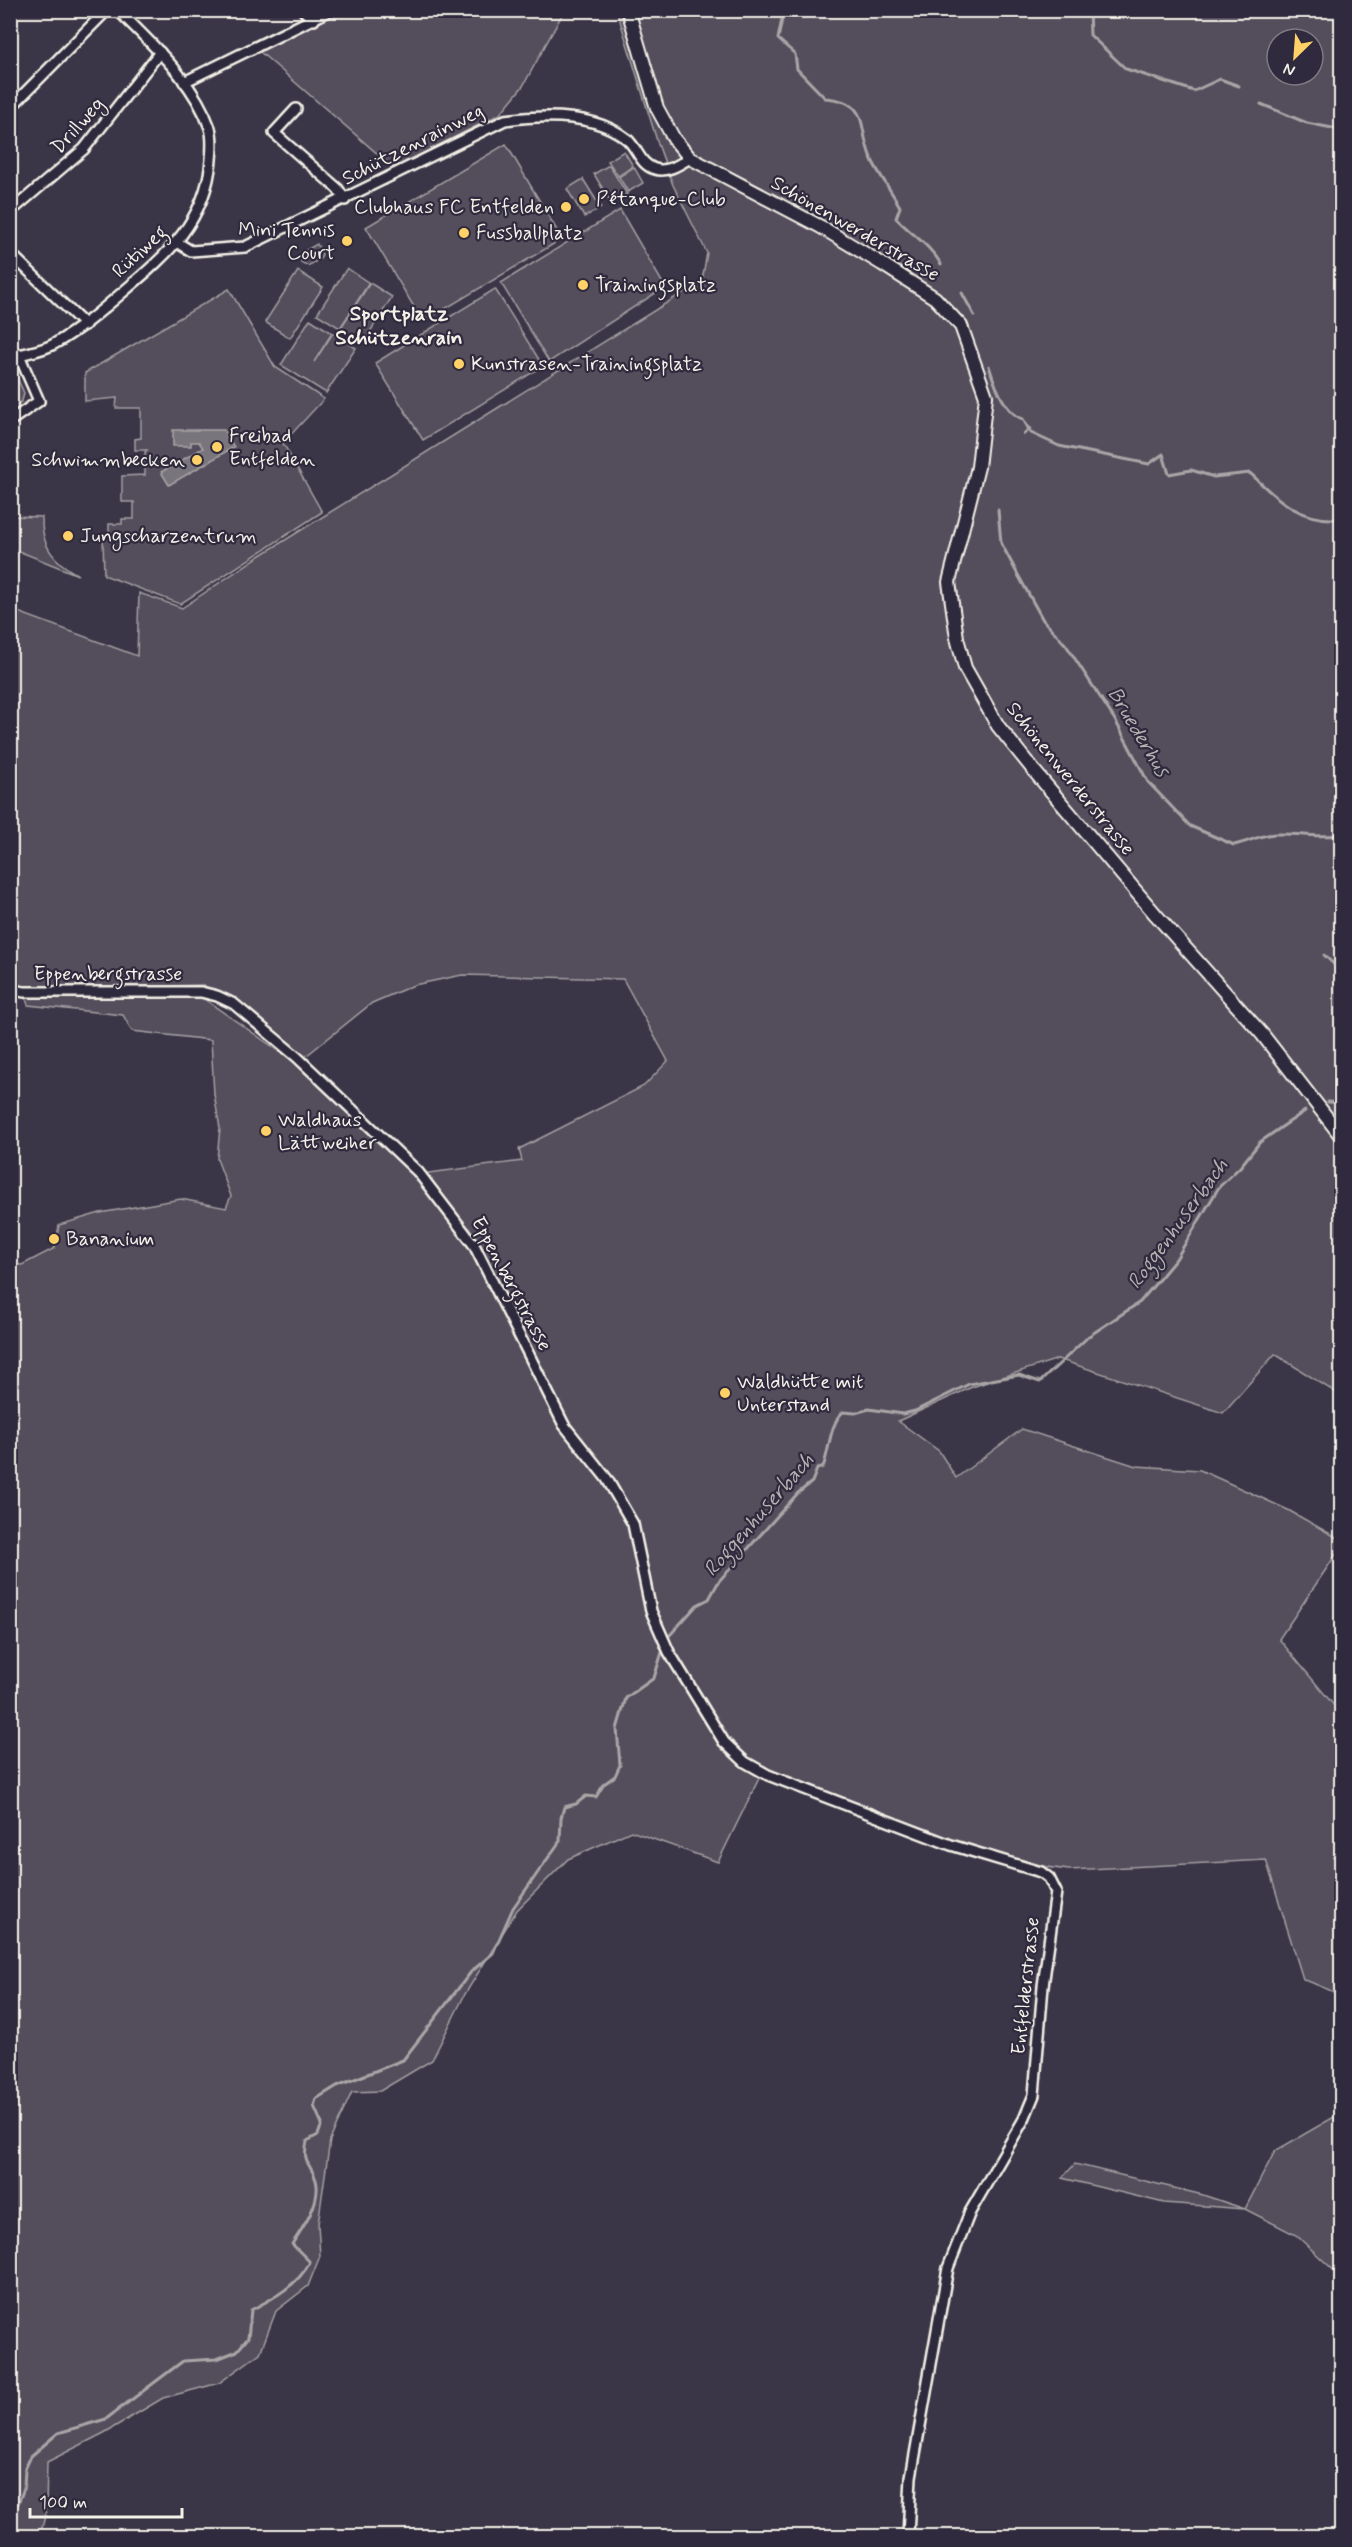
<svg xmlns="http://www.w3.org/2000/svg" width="1352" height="2547" viewBox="0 0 1352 2547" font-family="Mynerve,sans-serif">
	<rect width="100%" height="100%" fill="#3b3647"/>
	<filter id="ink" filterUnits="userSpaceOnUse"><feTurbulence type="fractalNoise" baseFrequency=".0167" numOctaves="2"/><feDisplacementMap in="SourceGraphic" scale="12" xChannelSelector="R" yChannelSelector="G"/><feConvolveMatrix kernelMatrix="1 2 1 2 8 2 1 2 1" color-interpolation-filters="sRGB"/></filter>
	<g filter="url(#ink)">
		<g fill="#534e5c" stroke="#a4a0a2" stroke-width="1.5" fill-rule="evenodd">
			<path d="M344 10H564V11L523 86 500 114 394 168 259 51Z"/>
			<path d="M617 11H1341V1396L1275 1354 1223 1413 1058 1359 972 1387 898 1421 939 1451 956 1478 1022 1429 1136 1466 1200 1470 1288 1510 1341 1540V1547L1279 1639 1341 1714V1995L1303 1979 1266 1860 1069 1870C968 1859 860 1801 764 1768L718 1862 631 1831 568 1859 517 1910 465 1994 432 2060 380 2091 352 2092 330 2140 318 2224 320 2256 308 2286 276 2311 260 2353 219 2383 163 2398 104 2433 47 2462 46 2512 40 2536H10L11 1264 22 1265 55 1248 59 1225 100 1213 181 1199 226 1208 231 1196 217 1159 220 1128 214 1094 211 1040 132 1031 123 1015 28 1005 24 992 191 990 289 1058 204 985 11 989 10 609 137 656 139 593 182 608 258 557 702 281 707 253 673 185 658 144ZM1277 39H1313V75H1277ZM462 975 623 979 668 1061 644 1086 519 1149 522 1161 413 1175 296 1064 372 1003 414 985Z"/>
			<path d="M506 144 562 239 423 322 366 227Z"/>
			<path d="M624 151 633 166 618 176 608 161Z"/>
			<path d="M609 165 627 194 611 203 594 174Z"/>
			<path d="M634 167 643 183 628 192 619 177Z"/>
			<path d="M583 179 601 208 584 217 567 189Z"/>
			<path d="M620 210 665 287 549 362 501 283Z"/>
			<path d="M317 244 322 254 320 259 308 266 301 262V253Z"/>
			<path d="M347 268 369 283 340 328 317 314Z"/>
			<path d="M298 271 323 287 290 338 265 322Z"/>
			<path d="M370 283 392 297 363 343 340 329Z"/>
			<path d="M229 289 275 367 324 399 283 443 322 512 180 604 104 575 103 537H109V524H122V519H134V502H122V476L145 475V452L147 450H135V439L141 438V408H116L117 398 85 401V373Z"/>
			<path d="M495 289 543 366 423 440 375 363Z"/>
			<path d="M310 319 332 333 314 362 333 333 356 348 326 393 281 365Z"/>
			<path d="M10 362 24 393 22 401 11 410Z"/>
			<path d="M10 516 42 517C41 546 53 561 78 575L11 548Z"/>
			<path d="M1341 2113V2277L1296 2235 1245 2209 1164 2203 1062 2178 1075 2164 1203 2195 1245 2209 1275 2151Z"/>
		</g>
		<path fill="#78747b" stroke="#aaa6a7" stroke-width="1.5" d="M173 430H224L234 447 169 485 161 472 203 448 199 442H191V446H173Z"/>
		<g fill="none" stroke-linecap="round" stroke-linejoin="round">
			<g stroke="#aaa6a7" stroke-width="3">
				<path d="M781 10 782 19 778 39 795 54 797 69 825 98C871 102 857 125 871 158 879 175 891 190 900 207L896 218C912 235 929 244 941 264"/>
				<path d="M1089 10 1090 35 1126 69 1194 91 1220 79 1239 86"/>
				<path d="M1261 104 1307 123 1342 130"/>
				<path d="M962 293 974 315"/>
				<path d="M989 366C994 383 1005 413 1023 419L1031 433 1059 446 1149 464 1163 454 1169 474 1191 470 1214 477 1250 473C1278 500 1300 522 1342 519"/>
				<path d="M1024 434 1030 428"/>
				<path d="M998 510 1001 543 1017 573 1043 620 1066 645 1115 720 1148 782 1190 826 1234 845C1248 842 1260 835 1275 834 1298 833 1319 838 1342 835"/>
				<path d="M1324 955 1342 972"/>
				<path d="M1328 1102 1342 1103"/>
				<path d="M670 1635 697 1605 709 1599 719 1581 798 1493 812 1482 817 1469 823 1467C830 1449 829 1425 843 1412L855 1413 869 1409 903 1414 915 1411 969 1384 1019 1375 1040 1382 1089 1336 1140 1302 1176 1259 1219 1187 1240 1167 1260 1142 1305 1111"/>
				<path d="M10 2525 24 2488 25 2469 31 2456 58 2433 106 2419 183 2361 217 2359 237 2351 248 2338 251 2310C274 2298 298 2285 310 2262L292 2244C303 2228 322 2201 316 2180 310 2161 302 2166 307 2141L318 2135 322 2124 314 2106 316 2099 337 2086 403 2060 471 1972 493 1953 513 1908 560 1841 561 1818 564 1807 576 1804 586 1796 596 1797 604 1784 615 1776 620 1765 617 1729 626 1698 654 1678 663 1649"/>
			</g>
			<defs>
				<g id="minor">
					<path d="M303 10 314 20"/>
					<path d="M184 82 331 10"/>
					<path d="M10 108 107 10"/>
					<path d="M296 109 274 133 338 189 345 200"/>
					<path d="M10 212 84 149 160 52"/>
					<path d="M178 243 191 251 245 247 505 120C542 115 595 113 627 139 638 149 640 165 655 169 667 173 680 164 690 158"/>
					<path d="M10 253 85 325"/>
					<path d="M10 349 19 355 39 401 10 421"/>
					<path d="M19 355C30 352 44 350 54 344 79 330 101 311 123 292 167 255 206 221 211 160 212 150 213 138 210 128 194 81 152 45 118 10"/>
					<path d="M10 989 24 992H201L217 996 234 1004 297 1057 418 1172 474 1245 564 1425 607 1479 633 1524 651 1611 669 1652 724 1742 745 1762 768 1775 951 1845 1041 1872 1049 1878 1056 1892 1043 1986 1034 2095 1024 2119 970 2212 948 2268 911 2477 908 2536"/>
				</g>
				<path id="tertiary" d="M628 10 657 108 674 139 690 158 821 227 882 264 935 298 961 326 986 396 978 467 949 582 957 638 965 668 998 726 1035 772 1156 915 1262 1034 1342 1137"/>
			</defs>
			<use href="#minor" stroke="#f4f1e8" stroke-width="14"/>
			<use href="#tertiary" stroke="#f4f1e8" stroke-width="16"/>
			<use href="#minor" stroke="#2f2a3d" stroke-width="9"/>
			<use href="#tertiary" stroke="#2f2a3d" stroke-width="12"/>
		</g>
	</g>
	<g fill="#ffd166" stroke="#2f2a3d" stroke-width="2">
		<circle cx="584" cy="199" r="6"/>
		<circle cx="566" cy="207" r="6"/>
		<circle cx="464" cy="233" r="6"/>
		<circle cx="347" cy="241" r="6"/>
		<circle cx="583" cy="285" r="6"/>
		<circle cx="459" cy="364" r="6"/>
		<circle cx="217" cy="447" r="6"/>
		<circle cx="197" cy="460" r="6"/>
		<circle cx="68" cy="536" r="6"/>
		<circle cx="266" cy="1131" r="6"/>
		<circle cx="54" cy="1239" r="6"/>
		<circle cx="725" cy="1393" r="6"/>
	</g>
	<g text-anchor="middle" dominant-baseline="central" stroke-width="4.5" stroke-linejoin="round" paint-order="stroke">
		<g font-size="20" fill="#f4f1e8" stroke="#2f2a3d">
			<text transform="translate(78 126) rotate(-48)">Drillweg</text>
			<text transform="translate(413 145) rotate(-27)">Schützenrainweg</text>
			<text transform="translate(855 229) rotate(30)">Schönenwerderstrasse</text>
			<text transform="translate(140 252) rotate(-43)">Rütiweg</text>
			<text transform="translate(1070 779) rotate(51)">Schönenwerderstrasse</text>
			<text x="108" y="974">Eppenbergstrasse</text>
			<text transform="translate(511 1284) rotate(62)">Eppenbergstrasse</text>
			<text transform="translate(1026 1986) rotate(-84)">Entfelderstrasse</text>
		</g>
		<g font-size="20" fill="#f4f1e8" stroke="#2f2a3d" text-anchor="start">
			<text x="596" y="199">Pétanque-Club</text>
			<text x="554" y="207" text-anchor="end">Clubhaus FC Entfelden</text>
			<text x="335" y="230" text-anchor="end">Mini Tennis<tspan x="335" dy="23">Court</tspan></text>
			<text x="476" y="233">Fussballplatz</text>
			<text x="595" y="285">Trainingsplatz</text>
			<text x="471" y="364">Kunstrasen-Trainingsplatz</text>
			<text x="229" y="436">Freibad<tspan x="229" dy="23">Entfelden</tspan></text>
			<text x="185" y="460" text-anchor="end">Schwimmbecken</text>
			<text x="80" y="536">Jungscharzentrum</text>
			<text x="278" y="1120">Waldhaus<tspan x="278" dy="23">Lättweiher</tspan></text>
			<text x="66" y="1239">Bananium</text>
			<text x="737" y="1382">Waldhütte mit<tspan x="737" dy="23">Unterstand</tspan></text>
		</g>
		<g font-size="21" font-weight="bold" fill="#f4f1e8" stroke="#2f2a3d">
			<text x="399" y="314">Sportplatz<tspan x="399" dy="24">Schützenrain</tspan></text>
		</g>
		<g font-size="21" font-style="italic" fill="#b6b2b2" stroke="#2f2a3d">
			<text transform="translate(1138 732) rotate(59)">Bruederhus</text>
			<text transform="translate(1178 1224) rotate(-54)">Roggenhuserbach</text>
			<text transform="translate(759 1515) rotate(-49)">Roggenhuserbach</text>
		</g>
	</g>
	<rect width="1352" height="2547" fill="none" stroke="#2f2a3d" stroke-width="36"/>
	<rect x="18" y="18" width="1316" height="2511" fill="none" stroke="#f4f1e8" stroke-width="2" filter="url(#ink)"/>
	<g transform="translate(1295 57) rotate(205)"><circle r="28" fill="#2f2a3d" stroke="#7e7a81" stroke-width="1.5"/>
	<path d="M0-4.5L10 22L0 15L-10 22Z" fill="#ffd166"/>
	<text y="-9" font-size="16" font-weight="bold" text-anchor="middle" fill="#f4f1e8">N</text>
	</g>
	<path d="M30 2508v9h152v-9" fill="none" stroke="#f4f1e8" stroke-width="3"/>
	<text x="39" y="2508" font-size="18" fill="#f4f1e8" stroke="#2f2a3d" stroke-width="4.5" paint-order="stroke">100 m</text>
</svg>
